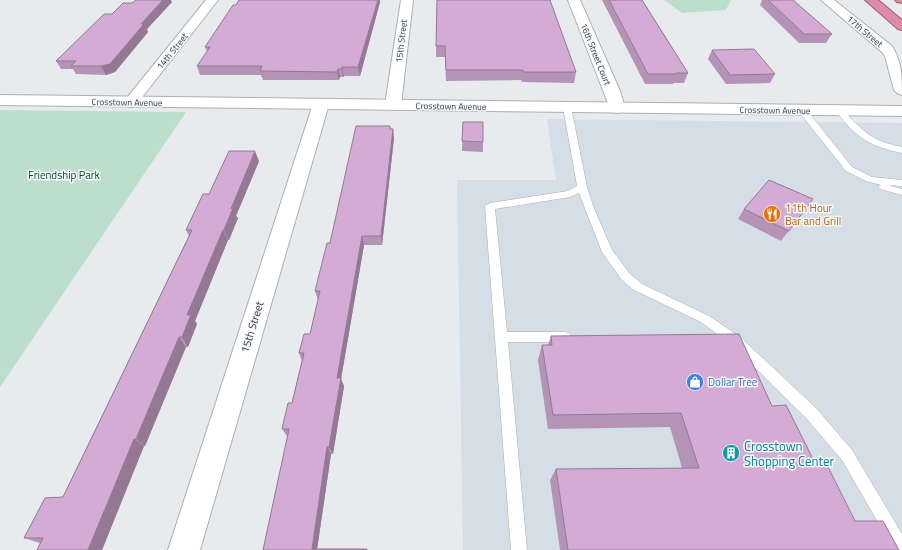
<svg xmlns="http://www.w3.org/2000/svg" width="902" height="550" viewBox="0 0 902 550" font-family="'Titillium Web',sans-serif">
	<rect width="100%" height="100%" fill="#e8ebee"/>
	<path fill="#d5dee6" d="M547 119 902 123V550H463L457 180H556Z"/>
	<g fill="#bddeca">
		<path d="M664 0H731L726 10 682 13Z"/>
		<path d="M0 110 186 112 0 387Z"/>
	</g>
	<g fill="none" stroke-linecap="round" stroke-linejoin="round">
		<defs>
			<g id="service">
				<path d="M564 105H570L571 107 587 187 593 206 612 250 630 274 642 284 709 316 740 337 816 408 852 450 902 534V550H894L842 460 806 418 732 345 701 322 634 290 622 280 602 252 579 193 570 197 495 209 507 332H565L569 333 571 337 569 341 565 342H508L527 550H511L485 206 490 203 568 191 577 186 563 107Z"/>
				<path d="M800 109H806L852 167 872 177 902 180V186L888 185 902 189V195L880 189 878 187 881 185 866 181 846 171 800 113Z"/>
				<path d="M837 109H843C861 131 874 142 902 147V153C871 147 855 137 836 111Z"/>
			</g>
			<g id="minor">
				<path d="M206 0H218L136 105 131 107 126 105 123 102 126 99Z"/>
				<path d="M401 0H413L401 105 399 108 393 110 387 108 385 105Z"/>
				<path d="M568 0H580L620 91 625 108 623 111 617 113 611 111Z"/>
				<path d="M821 0H834L892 46C902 63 902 75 902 95L897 93 894 90 885 56 882 52Z"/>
				<path d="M321 99 326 101 329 104 200 550H168L313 104 316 101Z"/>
			</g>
			<path id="tertiary" d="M0 95 902 106V116L0 105Z"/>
			<g id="trunk">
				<path d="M865 0H878L902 20V30L898 29Z"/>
				<path d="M895 0H902V3L897 2Z"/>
			</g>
		</defs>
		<use href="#service" stroke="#acafb2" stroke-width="1"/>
		<use href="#minor" stroke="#acafb2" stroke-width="2"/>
		<use href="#tertiary" stroke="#acafb2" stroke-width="2"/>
		<use href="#trunk" stroke="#9f5c73" stroke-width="2"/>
		<use href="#service" fill="#fff" fill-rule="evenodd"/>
		<use href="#minor" fill="#fff" fill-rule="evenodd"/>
		<use href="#tertiary" fill="#fff" fill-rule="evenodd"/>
		<use href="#trunk" fill="#de8ba6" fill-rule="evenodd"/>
	</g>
	<g fill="#b593b6">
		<path d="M239 0H380V2L360 76H344L343 77H340L339 80H263L261 75H200L197 66 207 51 205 47Z"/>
		<path d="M437 0 576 72 574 83 522 82 521 80 446 81 445 57H436Z"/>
		<path d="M602 0H642L688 73 684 83H673V84H645Z"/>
		<path d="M762 0H793L832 34 826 43H799L760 5Z"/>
		<path d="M172 2 147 29 148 32 115 72 106 75 76 74 73 69H61L56 61 112 14Z"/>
		<path d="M712 50 775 74 770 83 726 84 708 59Z"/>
		<path d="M463 122 483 142V152L462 151Z"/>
		<path d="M390 129H393L394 138 382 245H364L341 379 344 386 333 454H331L317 549 263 550 288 436H287L282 429 292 403 302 361 299 353 310 334 318 300 315 291 330 243Z"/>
		<path d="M259 161 236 216 238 218 229 240H228L195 321 197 324 188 347H186L145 446H144L102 550H37L40 543 24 538 63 497 189 236 186 230 209 194Z"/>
		<path d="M813 199 781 241 738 219 744 209Z"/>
		<path d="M551 336 772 406 855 521 899 550H560L550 480 556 469 682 468 670 427 548 429 538 360 542 345H548Z"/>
	</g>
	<g fill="#947894">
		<path d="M163 0H171L172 2 147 29 148 32 115 72 106 75 101 66Z"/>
		<path d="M378 0H380V2L360 76 358 67Z"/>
		<path d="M342 67 344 76 343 77 342 69Z"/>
		<path d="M338 69 340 77 339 80 337 72Z"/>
		<path d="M393 129 394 138 382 245 381 236Z"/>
		<path d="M255 151 259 161 236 216 238 218 229 240 224 230 231 209Z"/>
		<path d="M223 230 228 240 195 321 197 324 188 347 182 337 187 315Z"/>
		<path d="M362 236 364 245 341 379 344 386 333 454 329 447 337 378Z"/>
		<path d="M179 337 186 347 145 446 136 439Z"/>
		<path d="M134 439 144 446 102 550H88Z"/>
		<path d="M327 447 331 454 317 550 312 549Z"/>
	</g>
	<g fill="#d3abd4" stroke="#947894">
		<path d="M136 0H163L141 24H144L110 64 101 66H71L76 61H56L104 14H112L123 3H132Z"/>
		<path d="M239 0H378L358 67H342V69H338L337 72 260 71 262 66H197L210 47H205L233 5H236Z"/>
		<path d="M437 0H550L576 72H523V70H446L445 46H436Z"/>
		<path d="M609 0H642L688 73H676V74H648Z"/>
		<path d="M768 0H793L832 34H804Z"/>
		<path d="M754 49 775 74 730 75 712 50Z"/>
		<path d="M463 122H483V142L462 141Z"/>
		<path d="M356 126H390V129H393L381 236H362L337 378H341L329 447H327L312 549H367V550H263L289 429H282L288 403H292L304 353H299L304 334H310L320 291H315L327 243H330Z"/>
		<path d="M229 151H255L231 209 233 208 224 230H223L187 315H191L182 337H179L136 439H134L88 550H37L43 538H24L45 498 63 497 192 230H186L203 194H209Z"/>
		<path d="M769 180 813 199 789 231 744 209Z"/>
		<path d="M739 334 772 406 786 405 816 465H827L855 521H883L899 550H568L556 469 699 468 681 413 553 415 542 345H552L551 336Z"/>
	</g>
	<defs>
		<symbol id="restaurant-disc" viewBox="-11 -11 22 22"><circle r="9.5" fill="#e8710a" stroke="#f5f8fb"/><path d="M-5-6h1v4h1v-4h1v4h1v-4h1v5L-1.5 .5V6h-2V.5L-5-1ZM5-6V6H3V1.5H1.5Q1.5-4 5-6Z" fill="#fff"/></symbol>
		<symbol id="shop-disc" viewBox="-11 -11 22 22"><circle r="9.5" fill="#3f7fe0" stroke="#f5f8fb"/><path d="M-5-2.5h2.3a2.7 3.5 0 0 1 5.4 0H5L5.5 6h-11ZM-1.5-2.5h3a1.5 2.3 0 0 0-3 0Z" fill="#fff"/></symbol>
		<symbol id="building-disc" viewBox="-11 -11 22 22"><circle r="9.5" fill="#0f9aa8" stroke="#f5f8fb"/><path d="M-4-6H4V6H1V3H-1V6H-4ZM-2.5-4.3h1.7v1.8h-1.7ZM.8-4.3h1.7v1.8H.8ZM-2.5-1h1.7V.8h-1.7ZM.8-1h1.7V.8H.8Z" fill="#fff"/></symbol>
	</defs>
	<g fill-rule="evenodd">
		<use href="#restaurant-disc" x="762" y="204" width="20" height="20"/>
		<use href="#shop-disc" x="685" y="372" width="20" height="20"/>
		<use href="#building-disc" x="721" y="443" width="20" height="20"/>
	</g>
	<g text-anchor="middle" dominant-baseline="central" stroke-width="3" stroke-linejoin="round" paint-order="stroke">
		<g font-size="9" fill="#3a3b3c" stroke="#f5f8fb">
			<text transform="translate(865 31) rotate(40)">17th Street</text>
			<text transform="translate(401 41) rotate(-83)">15th Street</text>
			<text transform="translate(172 51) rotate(-51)">14th Street</text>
			<text transform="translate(596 54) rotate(68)">16th Street Court</text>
			<text transform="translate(127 102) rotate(1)">Crosstown Avenue</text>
			<text transform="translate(451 106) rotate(1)">Crosstown Avenue</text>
			<text transform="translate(775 110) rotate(1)">Crosstown Avenue</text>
		</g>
		<g font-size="11" fill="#034a2c" stroke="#f5f8fb">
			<text x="64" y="175">Friendship Park</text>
		</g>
		<g font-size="11" fill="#c56008" stroke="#f5f8fb" text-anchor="start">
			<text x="785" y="208">11th Hour<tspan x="785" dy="13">Bar and Grill</tspan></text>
		</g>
		<g font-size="11" fill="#3a3b3c" stroke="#f5f8fb">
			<text transform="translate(252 327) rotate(-73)">15th Street</text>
		</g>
		<g font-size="11" fill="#366cbe" stroke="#f5f8fb" text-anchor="start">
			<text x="708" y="382">Dollar Tree</text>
		</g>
		<g font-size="13" fill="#0d838f" stroke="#f5f8fb" text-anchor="start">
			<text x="744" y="446">Crosstown<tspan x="744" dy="15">Shopping Center</tspan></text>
		</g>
	</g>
</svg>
